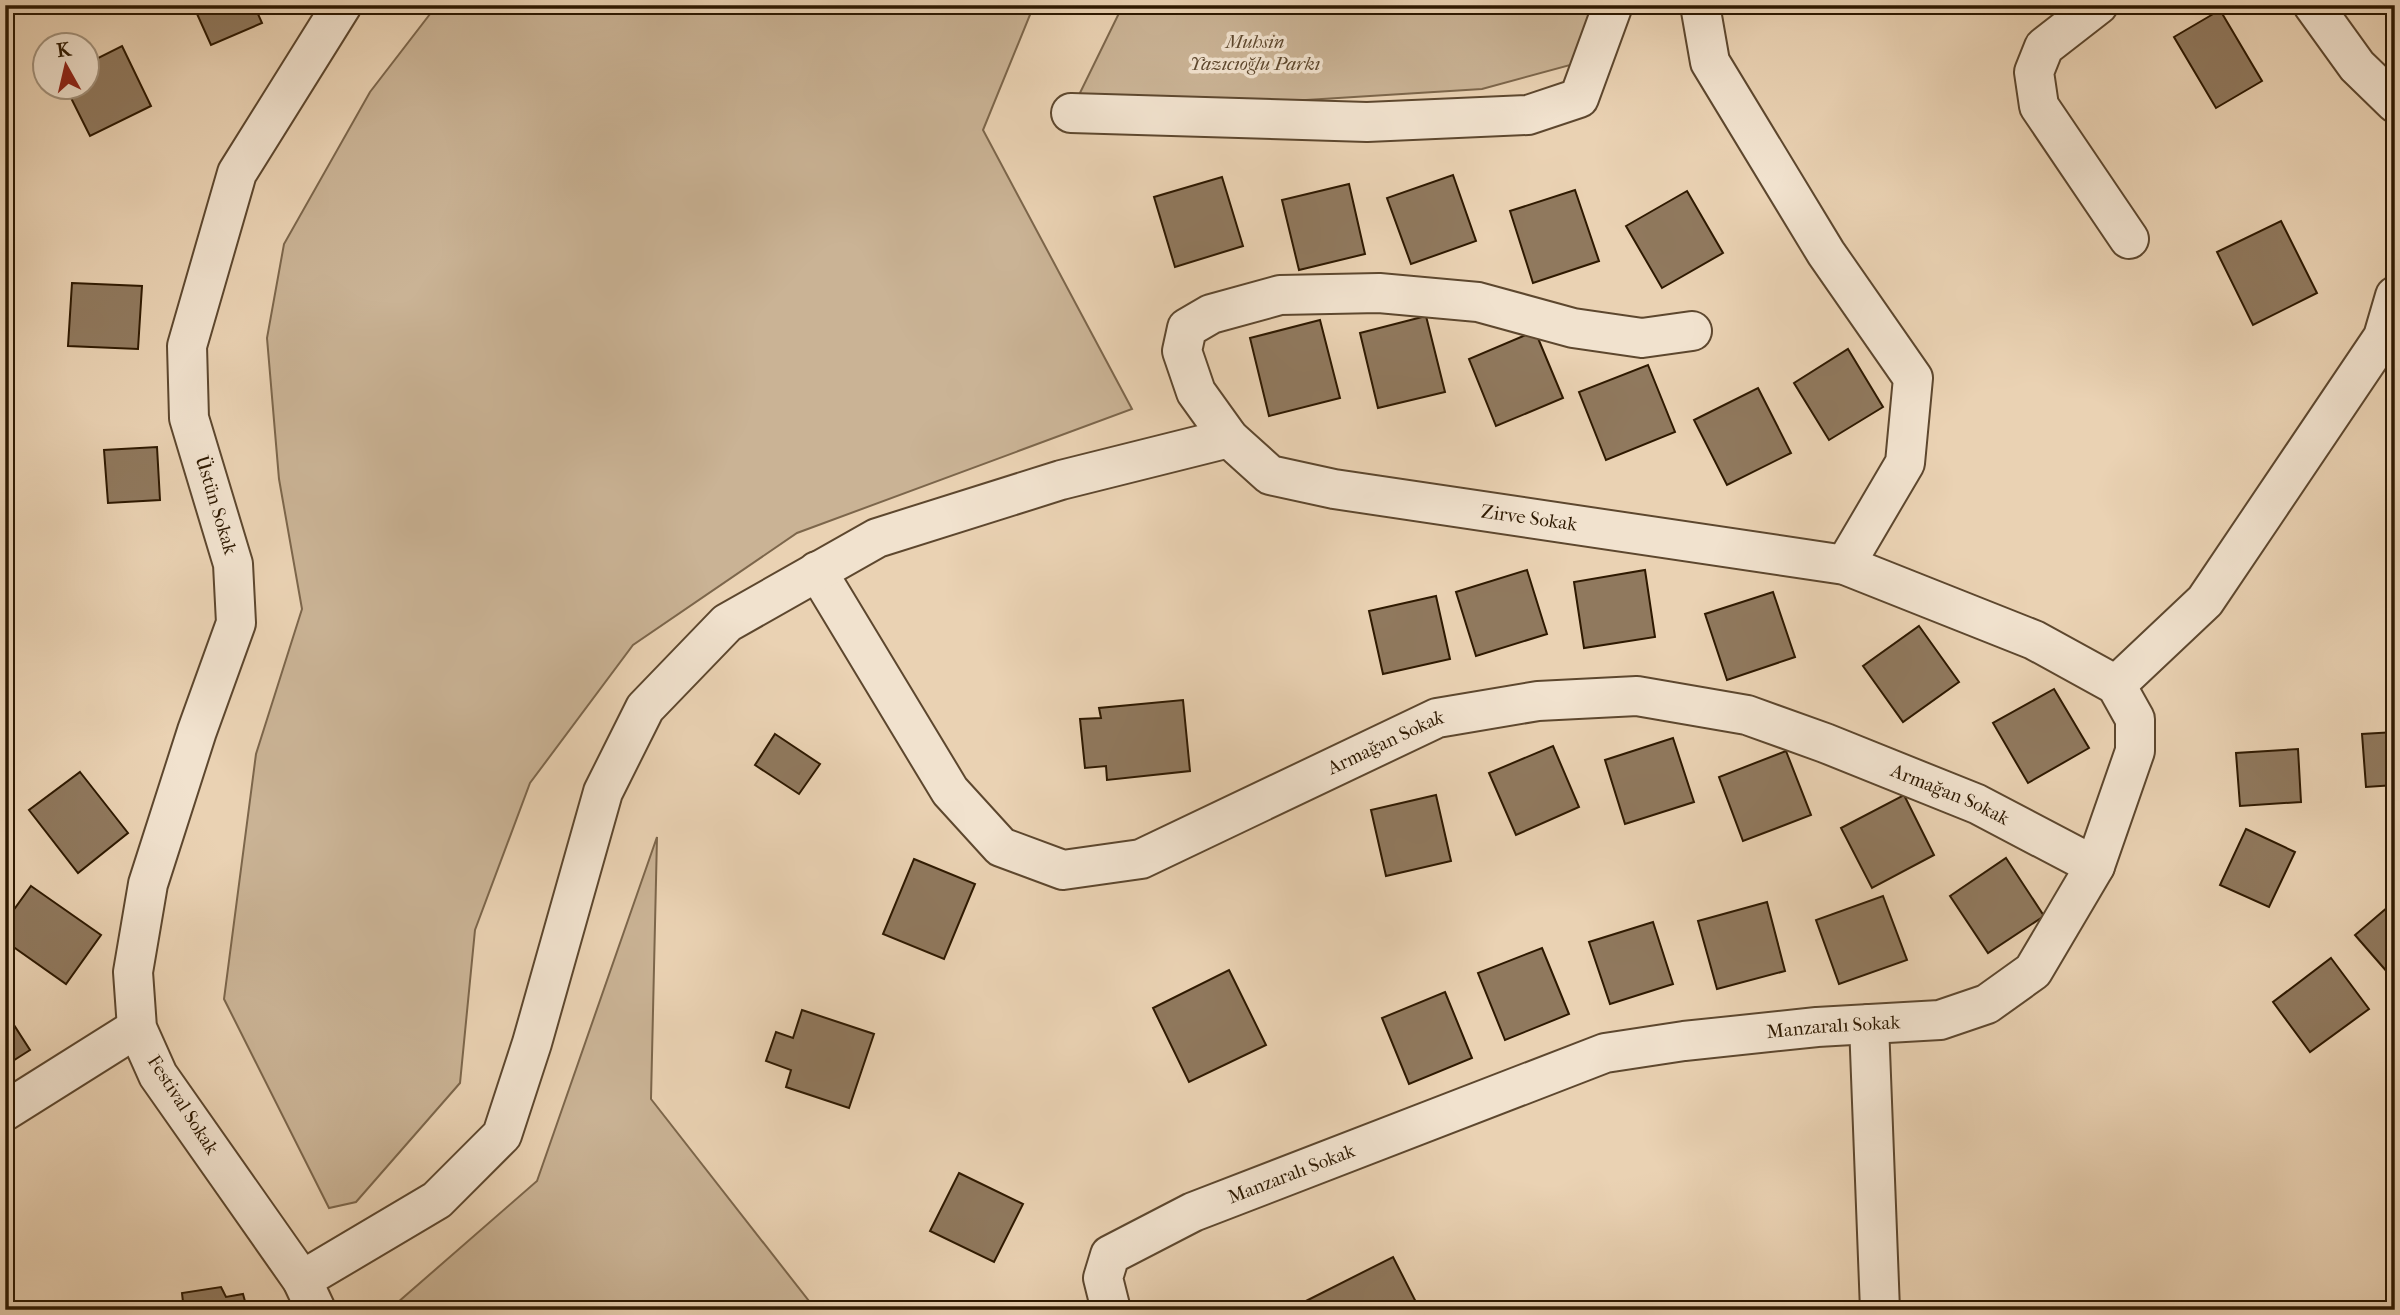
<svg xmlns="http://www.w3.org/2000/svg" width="2400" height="1315" viewBox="0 0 2400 1315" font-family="'IM FELL French Canon',serif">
	<rect width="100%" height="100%" fill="#ead2b3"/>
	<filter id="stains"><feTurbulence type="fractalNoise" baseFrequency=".00286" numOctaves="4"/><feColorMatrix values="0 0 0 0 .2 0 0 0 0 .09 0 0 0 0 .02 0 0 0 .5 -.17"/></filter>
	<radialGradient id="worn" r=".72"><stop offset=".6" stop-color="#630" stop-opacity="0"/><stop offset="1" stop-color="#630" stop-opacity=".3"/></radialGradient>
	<g fill="#cab395" stroke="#7c664b" stroke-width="2">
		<path d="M437 5H1034L983 130 1132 409 797 533 633 645 530 783 475 930 460 1083 356 1202 329 1208 224 999 256 754 302 609 279 479 267 338 284 244 370 92Z"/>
		<path d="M1123 5H1598L1574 64 1482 89 1258 103 1076 101Z"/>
		<path d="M657 837 651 1099 816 1310H401L397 1303 537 1181Z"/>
	</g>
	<g fill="#90795e" stroke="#2e1901" stroke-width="2">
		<path d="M193 5H254L262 23 211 45Z"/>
		<path d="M2220 10 2262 81 2216 108 2174 37Z"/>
		<path d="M122 46 151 106 90 136 66 88H88V63Z"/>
		<path d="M1453 175 1476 241 1411 264 1387 198Z"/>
		<path d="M1222 177 1243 246 1175 267 1154 197Z"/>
		<path d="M1349 184 1365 254 1299 270 1282 200Z"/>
		<path d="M1575 190 1599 261 1533 283 1510 211Z"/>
		<path d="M1687 191 1723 253 1662 288 1626 226Z"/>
		<path d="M2281 221 2317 293 2253 325 2217 252Z"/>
		<path d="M72 283 142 286 138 349 68 346Z"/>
		<path d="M1426 316 1445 392 1378 408 1360 333Z"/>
		<path d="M1320 320 1340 398 1269 416 1250 338Z"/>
		<path d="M1535 331 1563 398 1496 426 1469 359Z"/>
		<path d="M1848 349 1883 407 1829 440 1794 383Z"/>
		<path d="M1648 365 1675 432 1606 460 1579 392Z"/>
		<path d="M1758 388 1791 453 1727 485 1694 420Z"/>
		<path d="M157 447 160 500 108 503 104 450Z"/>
		<path d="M1527 570 1547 634 1476 656 1456 592Z"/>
		<path d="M1645 570 1655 637 1584 648 1574 582Z"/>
		<path d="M1773 592 1795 657 1727 680 1705 614Z"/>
		<path d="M1436 596 1450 659 1383 674 1369 611Z"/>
		<path d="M1919 626 1959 682 1903 722 1863 666Z"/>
		<path d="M2054 689 2089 748 2028 783 1993 723Z"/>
		<path d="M1183 700 1190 771 1107 780 1106 766 1085 768 1080 719 1101 718 1099 708Z"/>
		<path d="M2395 732V785L2366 787 2362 734Z"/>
		<path d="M775 734 820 764 799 794 755 765Z"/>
		<path d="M1673 738 1694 802 1625 824 1605 760Z"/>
		<path d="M1553 746 1579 807 1516 835 1489 773Z"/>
		<path d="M2298 749 2301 802 2240 806 2236 753Z"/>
		<path d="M1786 751 1811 815 1743 841 1719 777Z"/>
		<path d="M80 772 128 833 78 873 29 810Z"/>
		<path d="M1436 795 1451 861 1386 876 1371 810Z"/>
		<path d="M1904 795 1934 855 1872 888 1841 828Z"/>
		<path d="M2246 829 2295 852 2269 907 2220 885Z"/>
		<path d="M2006 858 2044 916 1988 953 1950 896Z"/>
		<path d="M914 859 975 884 944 959 883 934Z"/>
		<path d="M31 886 101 935 66 984 5 941V922Z"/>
		<path d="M1883 896 1907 960 1839 984 1816 920Z"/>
		<path d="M2395 901V981L2355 935Z"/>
		<path d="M1767 902 1785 971 1717 989 1698 921Z"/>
		<path d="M1653 922 1673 984 1610 1004 1589 942Z"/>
		<path d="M1542 948 1569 1014 1505 1040 1478 973Z"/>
		<path d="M2331 958 2369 1009 2310 1052 2273 1002Z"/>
		<path d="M1229 970 1266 1045 1189 1082 1153 1008Z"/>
		<path d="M1445 992 1472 1058 1409 1084 1382 1018Z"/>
		<path d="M802 1010 874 1034 849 1108 786 1087 791 1070 766 1061 776 1032 793 1038Z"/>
		<path d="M5 1011 30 1050 5 1066Z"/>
		<path d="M959 1173 1023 1204 994 1262 930 1231Z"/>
		<path d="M1393 1257 1420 1310H1301L1298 1305Z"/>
		<path d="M221 1287 226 1297 243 1294 246 1305 254 1303 256 1310H161V1305L183 1302 182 1293Z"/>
	</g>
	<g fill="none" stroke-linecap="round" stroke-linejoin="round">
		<defs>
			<g id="minor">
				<path d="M1700 5 1710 62 1826 253 1913 378 1905 463 1845 565"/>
				<path d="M2098 5 2044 47 2034 72 2039 106 2129 239"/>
				<path d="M2313 5 2357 66 2395 103"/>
				<path d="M1071 113 1367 122 1528 115 1579 98 1613 5"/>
				<path id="s1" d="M817 571 950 791 1001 847 1063 870 1141 859 1437 718 1538 701 1637 696 1747 715 1825 743 1977 804 2095 866"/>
				<path d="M2116 685 2205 601 2383 337 2395 296"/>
				<path d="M1869 1024 1880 1310"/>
				<path d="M5 1111 137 1028"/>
				<path d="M302 1280 437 1200 502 1135 532 1043 603 792 645 708 727 623 877 538 1061 480 1229 438"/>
				<path d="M316 1310 302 1280 158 1075 137 1028 133 972 148 884 197 731 236 623 233 564 189 418 187 346 237 173 342 5"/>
				<path id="s2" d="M1111 1310 1103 1278 1110 1255 1193 1212 1605 1053 1684 1041 1817 1027 1940 1020 1987 1004 2033 971 2095 866 2135 751V719L2116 685 2034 640 1845 565 1334 489 1270 475 1229 438 1196 392 1182 351 1187 328 1211 314 1280 295 1379 293 1478 302 1573 328 1642 338 1692 331"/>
			</g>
		</defs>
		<use href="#minor" stroke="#5d472e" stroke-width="42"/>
		<use href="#minor" stroke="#f1e2ce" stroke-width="38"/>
	</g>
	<g text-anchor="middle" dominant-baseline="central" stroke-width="7" stroke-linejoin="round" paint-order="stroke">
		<g font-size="19" font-style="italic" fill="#5d472d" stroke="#f1e2ce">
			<text x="1255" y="42">Muhsin<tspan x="1255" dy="22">Yazıcıoğlu Parkı</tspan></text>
		</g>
		<g font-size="19" fill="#2e1901" stroke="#f1e2ce">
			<text transform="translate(216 505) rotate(73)">Üstün Sokak</text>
			<text transform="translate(1529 518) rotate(8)">Zirve Sokak</text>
			<text stroke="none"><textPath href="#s1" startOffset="749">Armağan Sokak</textPath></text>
			<text stroke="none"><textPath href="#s1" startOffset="1337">Armağan Sokak</textPath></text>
			<text stroke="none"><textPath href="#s2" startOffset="822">Manzaralı Sokak</textPath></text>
			<text transform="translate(183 1105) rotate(57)">Festival Sokak</text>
			<text stroke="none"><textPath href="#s2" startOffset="256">Manzaralı Sokak</textPath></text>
		</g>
	</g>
	<rect width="2400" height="1315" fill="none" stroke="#ead2b3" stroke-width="28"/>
	<rect x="7" y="7" width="2386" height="1301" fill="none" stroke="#2e1901" stroke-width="3.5"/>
	<rect x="14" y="14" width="2372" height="1287" fill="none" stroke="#2e1901" stroke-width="2"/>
	<g transform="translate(66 66) rotate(352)"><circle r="33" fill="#f1e2ce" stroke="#a3927c" stroke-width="2"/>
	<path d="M0-5L12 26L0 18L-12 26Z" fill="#8f2418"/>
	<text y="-10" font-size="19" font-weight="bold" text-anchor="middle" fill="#2e1901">K</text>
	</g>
	<rect width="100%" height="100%" filter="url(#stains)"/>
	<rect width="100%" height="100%" fill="url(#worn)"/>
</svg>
